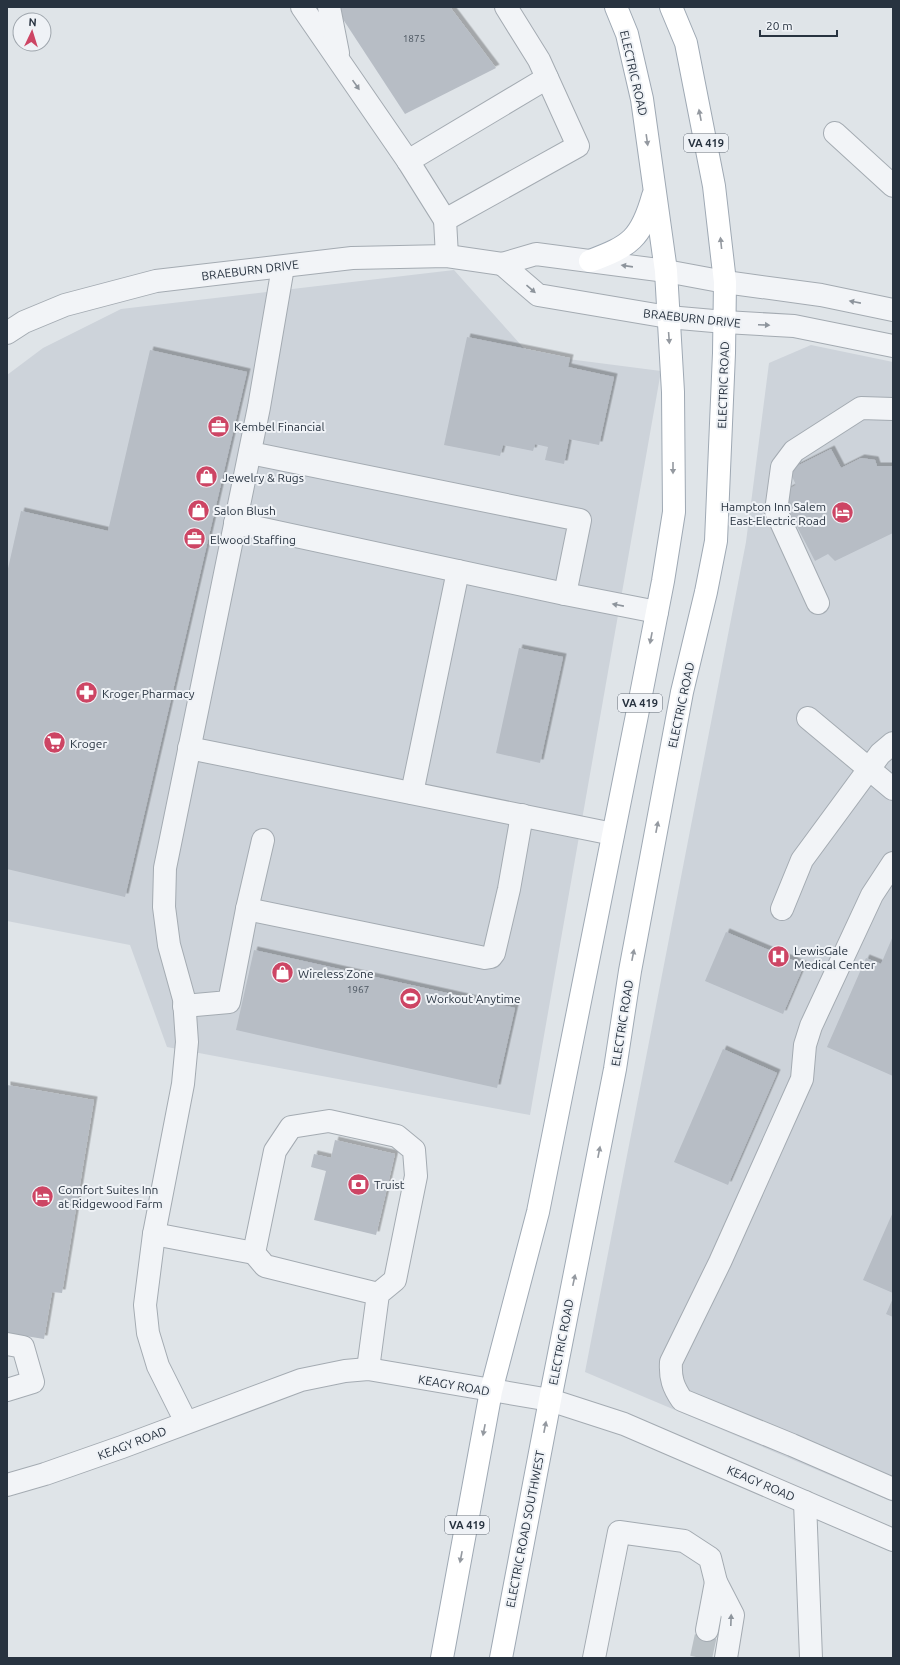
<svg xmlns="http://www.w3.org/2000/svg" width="900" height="1665" viewBox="0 0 900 1665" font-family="Ubuntu,sans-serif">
	<defs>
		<filter id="shadow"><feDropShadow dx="3.5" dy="-3.5" stdDeviation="0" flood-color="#0004"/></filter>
	</defs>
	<rect width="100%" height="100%" fill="#dfe4e8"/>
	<g fill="#cdd3da">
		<path d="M454 270 529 354 661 371 530 1115 167 1047 130 945 7 921V375L43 348 121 309Z"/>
		<path d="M811 345 893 362V1502L585 1372 746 542 769 363Z"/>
	</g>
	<g fill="#b7bdc5" filter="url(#shadow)">
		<path d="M335 7H450L496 68 405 114Z"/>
		<path d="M467 337 570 358 568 367 614 377 599 445 569 439 564 464 545 460 548 447 535 444 533 451 503 445 500 456 444 445Z"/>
		<path d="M150 350 247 372 125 897 7 869V573L21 511 108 531Z"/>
		<path d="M831 449 841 468 861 458 875 460 877 466H893V533L835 561 828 554 815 561 780 494 796 485 789 470Z"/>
		<path d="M519 648 563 657 540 763 496 753Z"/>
		<path d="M726 932 804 965 783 1014 705 981Z"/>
		<path d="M893 936V1076L827 1047 866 958 881 964Z"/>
		<path d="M254 950 515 1008 497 1088 236 1030Z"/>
		<path d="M723 1049 777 1073 728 1185 674 1162Z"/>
		<path d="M7 1085 94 1100 62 1293 52 1292 44 1339 7 1333Z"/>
		<path d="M335 1140 395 1154 376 1235 314 1220 326 1171 311 1167 314 1154 331 1158Z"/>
		<path d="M893 1212V1293L863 1280Z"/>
		<path d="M893 1298V1317L886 1314Z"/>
	</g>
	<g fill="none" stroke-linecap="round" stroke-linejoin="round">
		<path stroke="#bac1c6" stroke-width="22" stroke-dasharray="22 11" stroke-linecap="butt" d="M701 1658 707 1630"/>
		<defs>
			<g id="minor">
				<path d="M302 7 408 161 445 220"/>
				<path d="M329 7 338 53"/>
				<path d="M835 133 893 186"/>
				<path d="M408 161 547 78"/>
				<path d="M447 256 445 220 578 146 539 60 506 7"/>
				<path d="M502 264 538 295 668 317 725 322 794 326 893 346"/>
				<path d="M7 333 24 322 65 305 156 281 352 258 447 256 502 264 536 254 666 271 725 282 821 295 893 310"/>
				<path d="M235 523 565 594 580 520 250 453"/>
				<path d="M565 594 657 612"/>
				<path d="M818 603 776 511 782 467 794 451 861 408 893 409"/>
				<path d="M808 718 893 789"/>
				<path d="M189 748 613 834"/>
				<path d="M412 793 458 571"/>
				<path d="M893 863 872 895 811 1026 805 1045 802 1079 720 1262 671 1362C670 1378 673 1387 682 1400L792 1445 893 1489"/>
				<path d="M247 909 485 958 491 957 494 953 509 889 522 815"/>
				<path d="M782 909 802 860 880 754 893 743"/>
				<path d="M184 1006 229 1002 247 909 263 840"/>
				<path d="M154 1234 254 1253"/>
				<path d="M7 1344 23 1347 33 1382 7 1390"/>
				<path d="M368 1369 378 1294 395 1280 416 1176 414 1150 397 1136 329 1121 291 1127 275 1151 254 1253 265 1266 378 1294"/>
				<path d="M186 1422 158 1366 148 1333 145 1305 154 1234 183 1084 187 1042 184 999 169 945 164 907 165 868 259 407 283 267"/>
				<path d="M7 1485 45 1474 122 1447 301 1380 345 1371 368 1369 550 1400 624 1424 893 1540"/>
				<path d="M805 1502 811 1658"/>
				<path d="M707 1630 716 1582"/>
				<path d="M594 1658 619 1532 684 1541 710 1558 716 1582 733 1615 726 1658"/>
			</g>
			<g id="major">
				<path d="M590 261C630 246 641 239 653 196"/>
				<path d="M442 1658 491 1391 538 1212 638 710 663 581 674 512 673 392 666 271 642 99 627 34 616 7"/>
				<path d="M501 1658 550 1400 615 1069 630 971 682 692 706 592 716 541 724 353 725 282 714 186 686 43 671 7"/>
			</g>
		</defs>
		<use href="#minor" stroke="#a4abb2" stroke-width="24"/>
		<use href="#major" stroke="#9fa9b4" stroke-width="24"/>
		<use href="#minor" stroke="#f2f4f7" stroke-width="22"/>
		<use href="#major" stroke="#fff" stroke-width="22"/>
	</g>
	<defs><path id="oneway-solid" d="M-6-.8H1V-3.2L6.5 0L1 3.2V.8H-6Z"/></defs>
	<g fill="#8d949c">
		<use href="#oneway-solid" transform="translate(356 85) rotate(55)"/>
		<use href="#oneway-solid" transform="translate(627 266) rotate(-172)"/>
		<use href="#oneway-solid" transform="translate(531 289) rotate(41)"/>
		<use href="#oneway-solid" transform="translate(855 302) rotate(-169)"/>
		<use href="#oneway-solid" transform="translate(764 325) rotate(3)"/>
		<use href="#oneway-solid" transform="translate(618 605) rotate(-169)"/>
		<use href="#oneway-solid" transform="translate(731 1620) rotate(-88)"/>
	</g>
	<g fill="#9499a0">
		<use href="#oneway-solid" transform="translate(700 115) rotate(-101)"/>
		<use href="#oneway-solid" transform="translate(647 140) rotate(82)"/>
		<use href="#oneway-solid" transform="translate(721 243) rotate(-96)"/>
		<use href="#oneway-solid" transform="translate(669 338) rotate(86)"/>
		<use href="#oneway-solid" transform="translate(673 468) rotate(90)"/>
		<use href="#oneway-solid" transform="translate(651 638) rotate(101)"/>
		<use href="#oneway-solid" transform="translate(657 827) rotate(-79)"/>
		<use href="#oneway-solid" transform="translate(633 955) rotate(-79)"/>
		<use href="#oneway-solid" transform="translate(599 1152) rotate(-79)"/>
		<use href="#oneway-solid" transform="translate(574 1280) rotate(-78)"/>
		<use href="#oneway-solid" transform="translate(545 1427) rotate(-79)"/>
		<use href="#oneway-solid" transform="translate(484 1430) rotate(101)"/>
		<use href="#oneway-solid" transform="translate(461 1557) rotate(101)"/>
	</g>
	<defs>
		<symbol id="office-disc" viewBox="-11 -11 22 22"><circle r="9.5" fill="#cd4564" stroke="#eff2f6"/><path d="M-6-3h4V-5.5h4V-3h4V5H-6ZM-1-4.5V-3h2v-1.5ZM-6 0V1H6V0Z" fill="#fff"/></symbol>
		<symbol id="shop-disc" viewBox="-11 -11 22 22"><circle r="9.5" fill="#cd4564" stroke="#eff2f6"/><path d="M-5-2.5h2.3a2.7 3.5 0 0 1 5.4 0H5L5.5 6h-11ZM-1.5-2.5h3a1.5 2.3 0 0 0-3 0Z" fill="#fff"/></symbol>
		<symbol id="hotel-disc" viewBox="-11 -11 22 22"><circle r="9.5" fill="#cd4564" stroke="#eff2f6"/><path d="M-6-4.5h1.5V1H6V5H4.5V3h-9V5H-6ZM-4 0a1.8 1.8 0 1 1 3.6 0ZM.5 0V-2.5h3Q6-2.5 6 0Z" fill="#fff"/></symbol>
		<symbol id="pharmacy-disc" viewBox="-11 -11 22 22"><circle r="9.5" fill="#cd4564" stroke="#eff2f6"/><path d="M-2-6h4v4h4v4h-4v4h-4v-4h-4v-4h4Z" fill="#fff"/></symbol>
		<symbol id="supermarket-disc" viewBox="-11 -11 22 22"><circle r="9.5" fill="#cd4564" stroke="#eff2f6"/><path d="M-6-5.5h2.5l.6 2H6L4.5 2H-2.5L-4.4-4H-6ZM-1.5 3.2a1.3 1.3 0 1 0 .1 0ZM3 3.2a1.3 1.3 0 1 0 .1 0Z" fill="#fff"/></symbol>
		<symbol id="hospital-disc" viewBox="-11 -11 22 22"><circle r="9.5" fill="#cd4564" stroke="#eff2f6"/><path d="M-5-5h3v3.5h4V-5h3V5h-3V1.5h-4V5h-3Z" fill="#fff"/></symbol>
		<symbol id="stadium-disc" viewBox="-11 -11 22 22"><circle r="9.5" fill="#cd4564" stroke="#eff2f6"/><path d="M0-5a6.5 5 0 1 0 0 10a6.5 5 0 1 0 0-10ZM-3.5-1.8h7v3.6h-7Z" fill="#fff"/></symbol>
		<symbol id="bank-disc" viewBox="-11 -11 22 22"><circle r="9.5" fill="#cd4564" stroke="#eff2f6"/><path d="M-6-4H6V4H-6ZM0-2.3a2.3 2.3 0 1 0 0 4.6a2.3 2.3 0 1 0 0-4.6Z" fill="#fff"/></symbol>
	</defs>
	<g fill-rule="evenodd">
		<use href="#office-disc" x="206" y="414" width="25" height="25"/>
		<use href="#shop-disc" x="194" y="464" width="25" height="25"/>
		<use href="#shop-disc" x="186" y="498" width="25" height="25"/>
		<use href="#hotel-disc" x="830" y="500" width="25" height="25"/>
		<use href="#office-disc" x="182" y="526" width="25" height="25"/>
		<use href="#pharmacy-disc" x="74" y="680" width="25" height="25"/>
		<use href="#supermarket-disc" x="42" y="730" width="25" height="25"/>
		<use href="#hospital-disc" x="766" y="944" width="25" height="25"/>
		<use href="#shop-disc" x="270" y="960" width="25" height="25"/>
		<use href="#stadium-disc" x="398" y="986" width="25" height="25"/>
		<use href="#bank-disc" x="346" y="1172" width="25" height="25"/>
		<use href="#hotel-disc" x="30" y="1184" width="25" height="25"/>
	</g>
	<g text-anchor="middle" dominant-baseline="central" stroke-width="4" stroke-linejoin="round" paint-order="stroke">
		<g font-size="10" fill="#4c5661">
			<text x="414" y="38">1875</text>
			<text x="358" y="989">1967</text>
		</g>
		<g fill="#eff2f6" stroke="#646c77" stroke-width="1">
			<rect x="684" y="134" width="44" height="18" rx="3"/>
			<rect x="618" y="694" width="44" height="18" rx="3"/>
			<rect x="445" y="1516" width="44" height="18" rx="3"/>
		</g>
		<g font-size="11" font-weight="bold" fill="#283340">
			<text x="706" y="143">VA 419</text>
			<text x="640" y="703">VA 419</text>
			<text x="467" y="1525">VA 419</text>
		</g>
		<g font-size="12" fill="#283340" stroke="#eff2f6">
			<text transform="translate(634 73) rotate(77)">ELECTRIC ROAD</text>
			<text transform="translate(250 270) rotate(-7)">BRAEBURN DRIVE</text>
			<text transform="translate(692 318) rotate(6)">BRAEBURN DRIVE</text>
			<text transform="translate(723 385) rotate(-88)">ELECTRIC ROAD</text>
			<text transform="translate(681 705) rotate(-78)">ELECTRIC ROAD</text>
			<text transform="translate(622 1023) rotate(-81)">ELECTRIC ROAD</text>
			<text transform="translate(561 1342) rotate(-79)">ELECTRIC ROAD</text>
			<text transform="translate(454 1385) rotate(10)">KEAGY ROAD</text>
			<text transform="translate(132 1443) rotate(-21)">KEAGY ROAD</text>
			<text transform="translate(761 1483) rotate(23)">KEAGY ROAD</text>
			<text transform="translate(525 1529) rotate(-79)">ELECTRIC ROAD SOUTHWEST</text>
		</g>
		<g font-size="12" fill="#283340" stroke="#eff2f6" text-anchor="start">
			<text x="234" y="426">Kembel Financial</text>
			<text x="222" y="477">Jewelry &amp; Rugs</text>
			<text x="826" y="506" text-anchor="end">Hampton Inn Salem<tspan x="826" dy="14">East-Electric Road</tspan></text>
			<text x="214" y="510">Salon Blush</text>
			<text x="210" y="539">Elwood Staffing</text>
			<text x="102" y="693">Kroger Pharmacy</text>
			<text x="70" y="743">Kroger</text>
			<text x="794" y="950">LewisGale<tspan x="794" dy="14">Medical Center</tspan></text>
			<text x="298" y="973">Wireless Zone</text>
			<text x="426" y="998">Workout Anytime</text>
			<text x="374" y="1184">Truist</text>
			<text x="58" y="1189">Comfort Suites Inn<tspan x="58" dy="14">at Ridgewood Farm</tspan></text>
		</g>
	</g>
	<rect width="900" height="1665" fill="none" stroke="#283340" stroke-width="16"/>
	<g transform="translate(32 32) rotate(4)"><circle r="19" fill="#eff2f6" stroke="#9fa6ad"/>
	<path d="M0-3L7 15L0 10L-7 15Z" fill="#cd4564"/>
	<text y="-6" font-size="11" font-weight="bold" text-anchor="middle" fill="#283340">N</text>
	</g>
	<path d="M760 30v6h77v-6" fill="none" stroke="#283340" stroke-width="2"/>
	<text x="766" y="30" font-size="12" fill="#283340" stroke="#eff2f6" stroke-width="3" paint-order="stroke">20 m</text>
</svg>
